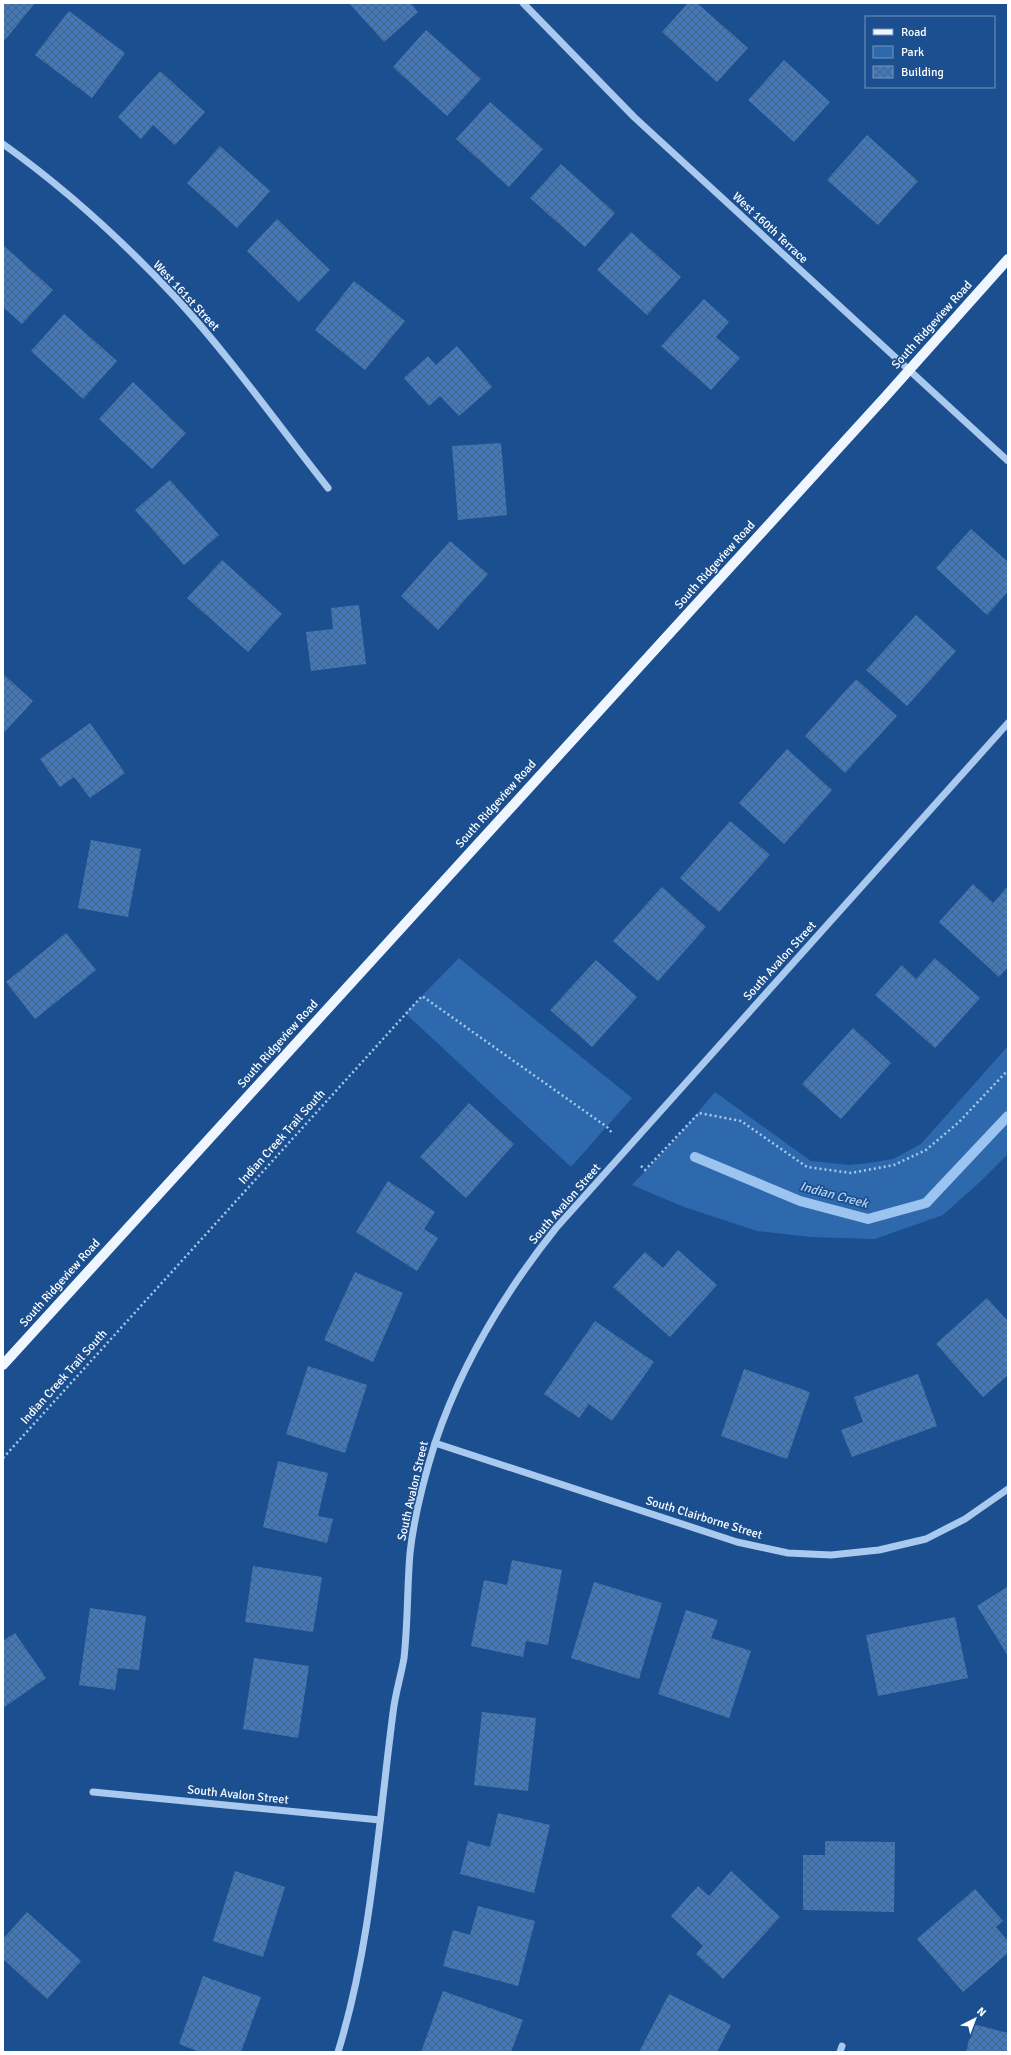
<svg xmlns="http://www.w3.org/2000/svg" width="1011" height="2055" viewBox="0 0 1011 2055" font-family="Signika,sans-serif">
	<defs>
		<pattern id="building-cross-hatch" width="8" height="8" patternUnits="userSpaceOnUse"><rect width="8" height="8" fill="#4478b7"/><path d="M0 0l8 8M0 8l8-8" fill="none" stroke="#486282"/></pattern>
	</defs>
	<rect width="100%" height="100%" fill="#1b4f8f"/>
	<g fill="#2e69ad">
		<path d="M459 958 632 1098 571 1167 405 1013Z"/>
		<path d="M1008 1046V1154L981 1181 943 1215 875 1239 811 1237 757 1231 684 1207 632 1185 676 1138 715 1092 811 1161 850 1165 869 1163 893 1159 921 1144Z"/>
	</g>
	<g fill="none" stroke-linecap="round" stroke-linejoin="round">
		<path stroke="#9cc4f0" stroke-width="10" d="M695 1157 800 1201 868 1219 926 1203 1008 1116"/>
	</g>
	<g fill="url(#building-cross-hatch)">
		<path d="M3 3H35L5 40 3 38Z"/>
		<path d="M349 3H410L418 12 384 42Z"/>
		<path d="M688 3H697L748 48 717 82 662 32Z"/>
		<path d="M69 11 125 53 92 98 35 55Z"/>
		<path d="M426 30 481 79 447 116 393 67Z"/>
		<path d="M784 60 830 102 794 142 748 100Z"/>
		<path d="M160 71 205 112 175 145 153 125 141 139 118 117Z"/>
		<path d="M490 102 543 149 509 187 456 139Z"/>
		<path d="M867 135 918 181 878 225 827 180Z"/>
		<path d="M220 146 270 191 237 228 187 183Z"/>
		<path d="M561 164 615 213 585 247 530 198Z"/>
		<path d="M277 219 330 270 299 302 247 251Z"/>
		<path d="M631 232 681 277 647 315 597 270Z"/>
		<path d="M3 245 53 290 22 324 3 307Z"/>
		<path d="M354 281 405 321 365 370 315 330Z"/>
		<path d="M704 299 729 322 716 337 740 358 711 390 661 346Z"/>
		<path d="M64 314 117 361 83 399 31 351Z"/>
		<path d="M457 346 492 387 459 416 440 396 429 406 404 378 428 356 436 365Z"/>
		<path d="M133 382 186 433 152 469 99 419Z"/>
		<path d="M501 443 507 515 458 520 452 446Z"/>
		<path d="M170 480 219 535 184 565 135 510Z"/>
		<path d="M971 529 1008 562V592L987 615 936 568Z"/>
		<path d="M450 541 488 574 438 630 401 596Z"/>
		<path d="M222 560 282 614 248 652 187 598Z"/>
		<path d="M359 605 366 664 311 671 306 632 333 629 331 608Z"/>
		<path d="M916 615 956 651 907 706 866 670Z"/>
		<path d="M3 674 33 701 3 734Z"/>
		<path d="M856 679 897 716 845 773 805 736Z"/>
		<path d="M90 723 125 773 90 798 74 777 60 787 40 759Z"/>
		<path d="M787 749 832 790 784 844 739 803Z"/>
		<path d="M730 821 770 855 719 912 680 878Z"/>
		<path d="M91 840 141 849 128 917 78 908Z"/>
		<path d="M973 884 993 903 1008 886V967L999 977 939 922Z"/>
		<path d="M662 887 706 927 658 981 613 941Z"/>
		<path d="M66 933 96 970 35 1019 6 982Z"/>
		<path d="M935 958 980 998 935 1048 875 995 902 965 916 979Z"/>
		<path d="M596 960 637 997 592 1047 550 1010Z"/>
		<path d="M853 1028 891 1063 841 1119 802 1084Z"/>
		<path d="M469 1103 514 1144 466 1198 420 1157Z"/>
		<path d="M388 1181 435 1212 424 1229 438 1238 417 1271 356 1232Z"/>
		<path d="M678 1250 717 1285 670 1337 613 1287 645 1252 663 1268Z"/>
		<path d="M355 1272 403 1293 373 1362 324 1340Z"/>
		<path d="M987 1298 1008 1321V1375L983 1397 936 1344Z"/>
		<path d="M595 1321 654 1362 612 1421 589 1404 579 1418 544 1394Z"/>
		<path d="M308 1366 367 1385 345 1453 286 1434Z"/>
		<path d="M744 1369 810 1392 787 1459 721 1436Z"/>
		<path d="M918 1374 937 1426 852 1457 841 1430 863 1422 854 1397Z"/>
		<path d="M278 1461 328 1473 318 1516 333 1519 327 1543 263 1527Z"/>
		<path d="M512 1560 562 1570 548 1645 526 1641 523 1657 471 1646 484 1580 507 1585Z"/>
		<path d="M253 1566 322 1577 313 1632 245 1622Z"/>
		<path d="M594 1582 662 1603 639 1679 571 1658Z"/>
		<path d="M1007 1587H1008V1656L977 1606Z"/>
		<path d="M90 1608 146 1616 139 1670 118 1668 115 1690 79 1685Z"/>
		<path d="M686 1610 718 1620 711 1638 751 1651 729 1718 658 1694Z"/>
		<path d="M955 1617 968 1678 878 1696 866 1635Z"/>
		<path d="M15 1633 46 1678 3 1708V1641Z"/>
		<path d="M254 1658 309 1666 298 1738 243 1729Z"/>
		<path d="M482 1712 536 1718 528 1791 474 1785Z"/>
		<path d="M498 1813 550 1825 534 1893 460 1874 468 1841 490 1847Z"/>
		<path d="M825 1841 895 1842 894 1912 803 1910V1855H825Z"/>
		<path d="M235 1871 285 1887 263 1957 213 1941Z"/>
		<path d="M731 1871 780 1917 723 1979 696 1954 703 1946 671 1916 698 1886 709 1896Z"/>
		<path d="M975 1889 1003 1921 996 1927 1008 1941V1953L963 1992 917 1939Z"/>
		<path d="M478 1906 535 1921 518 1986 443 1966 453 1930 470 1935Z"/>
		<path d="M27 1912 81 1961 47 1999 3 1959V1939Z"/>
		<path d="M203 1976 261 1997 241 2052H200L179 2044Z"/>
		<path d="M443 1991 523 2020 511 2052H421Z"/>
		<path d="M669 1994 731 2025 717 2052H639Z"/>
		<path d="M973 2024 1008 2033V2052H966Z"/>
	</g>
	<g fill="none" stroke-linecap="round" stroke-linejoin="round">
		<g stroke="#a9c9ee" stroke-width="2.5" stroke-dasharray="2 3" stroke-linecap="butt">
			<path d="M641 1166 645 1170 699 1113 741 1121 807 1167 851 1173 894 1165 926 1150 959 1122 1008 1070"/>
			<path d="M3 1458 422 996 607 1127 613 1134"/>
		</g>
		<g stroke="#a9c9ee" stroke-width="7">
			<path d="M523 3 634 117 1008 461"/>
			<path d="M3 144C66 189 124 242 177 299 231 358 278 425 328 488"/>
			<path d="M435 1443 737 1542 788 1553 831 1555 879 1550 926 1539 965 1519 1008 1489"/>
			<path d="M93 1792 380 1820"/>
			<path d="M338 2052C372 1942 378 1826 393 1713 395 1694 401 1676 404 1658 408 1623 407 1588 410 1553 414 1517 424 1478 435 1443 461 1365 505 1292 556 1228L1008 723"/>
			<path d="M840 2052 842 2046"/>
		</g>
		<path stroke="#f0f6ff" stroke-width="10" d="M3 1365 886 396 1008 259"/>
	</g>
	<g text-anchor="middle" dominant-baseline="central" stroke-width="3.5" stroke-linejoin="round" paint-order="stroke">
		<g font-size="12" fill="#fff" stroke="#1b4f8f">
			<text transform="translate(770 228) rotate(43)">West 160th Terrace</text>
			<text transform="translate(186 296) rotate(47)">West 161st Street</text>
			<text transform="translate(932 325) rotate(-48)">South Ridgeview Road</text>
			<text transform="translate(715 565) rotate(-48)">South Ridgeview Road</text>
			<text transform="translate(496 804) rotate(-48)">South Ridgeview Road</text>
			<text transform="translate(780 961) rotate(-48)">South Avalon Street</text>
			<text transform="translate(278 1044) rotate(-48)">South Ridgeview Road</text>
			<text transform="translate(282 1137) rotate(-48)">Indian Creek Trail South</text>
			<text transform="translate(565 1204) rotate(-49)">South Avalon Street</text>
			<text transform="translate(60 1283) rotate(-48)">South Ridgeview Road</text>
			<text transform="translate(64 1377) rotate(-48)">Indian Creek Trail South</text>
			<text transform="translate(413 1491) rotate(-77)">South Avalon Street</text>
			<text transform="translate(704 1518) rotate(17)">South Clairborne Street</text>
			<text transform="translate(238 1795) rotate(6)">South Avalon Street</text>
		</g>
		<g font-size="13" font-style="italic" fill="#b5d3f5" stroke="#1b4f8f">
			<text transform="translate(834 1195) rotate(15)">Indian Creek</text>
		</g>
	</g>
	<rect width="1011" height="2055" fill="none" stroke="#ffffff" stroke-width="8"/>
	<rect x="865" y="16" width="130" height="72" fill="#1b4f8f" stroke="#7695bc"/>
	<rect x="873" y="29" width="20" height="6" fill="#f0f6ff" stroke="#7695bc"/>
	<text x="901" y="36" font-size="12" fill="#ffffff">Road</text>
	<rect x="873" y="46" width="20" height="12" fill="#2e69ad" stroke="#7695bc"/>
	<text x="901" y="56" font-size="12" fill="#ffffff">Park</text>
	<rect x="873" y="66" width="20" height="12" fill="url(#building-cross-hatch)" stroke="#7695bc"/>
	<text x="901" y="76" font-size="12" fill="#ffffff">Building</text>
	<g transform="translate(975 2019) rotate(42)" stroke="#1b4f8f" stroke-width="3" paint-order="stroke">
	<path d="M0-3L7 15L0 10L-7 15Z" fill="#ffffff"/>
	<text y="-6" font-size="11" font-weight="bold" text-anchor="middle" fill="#ffffff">N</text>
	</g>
</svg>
